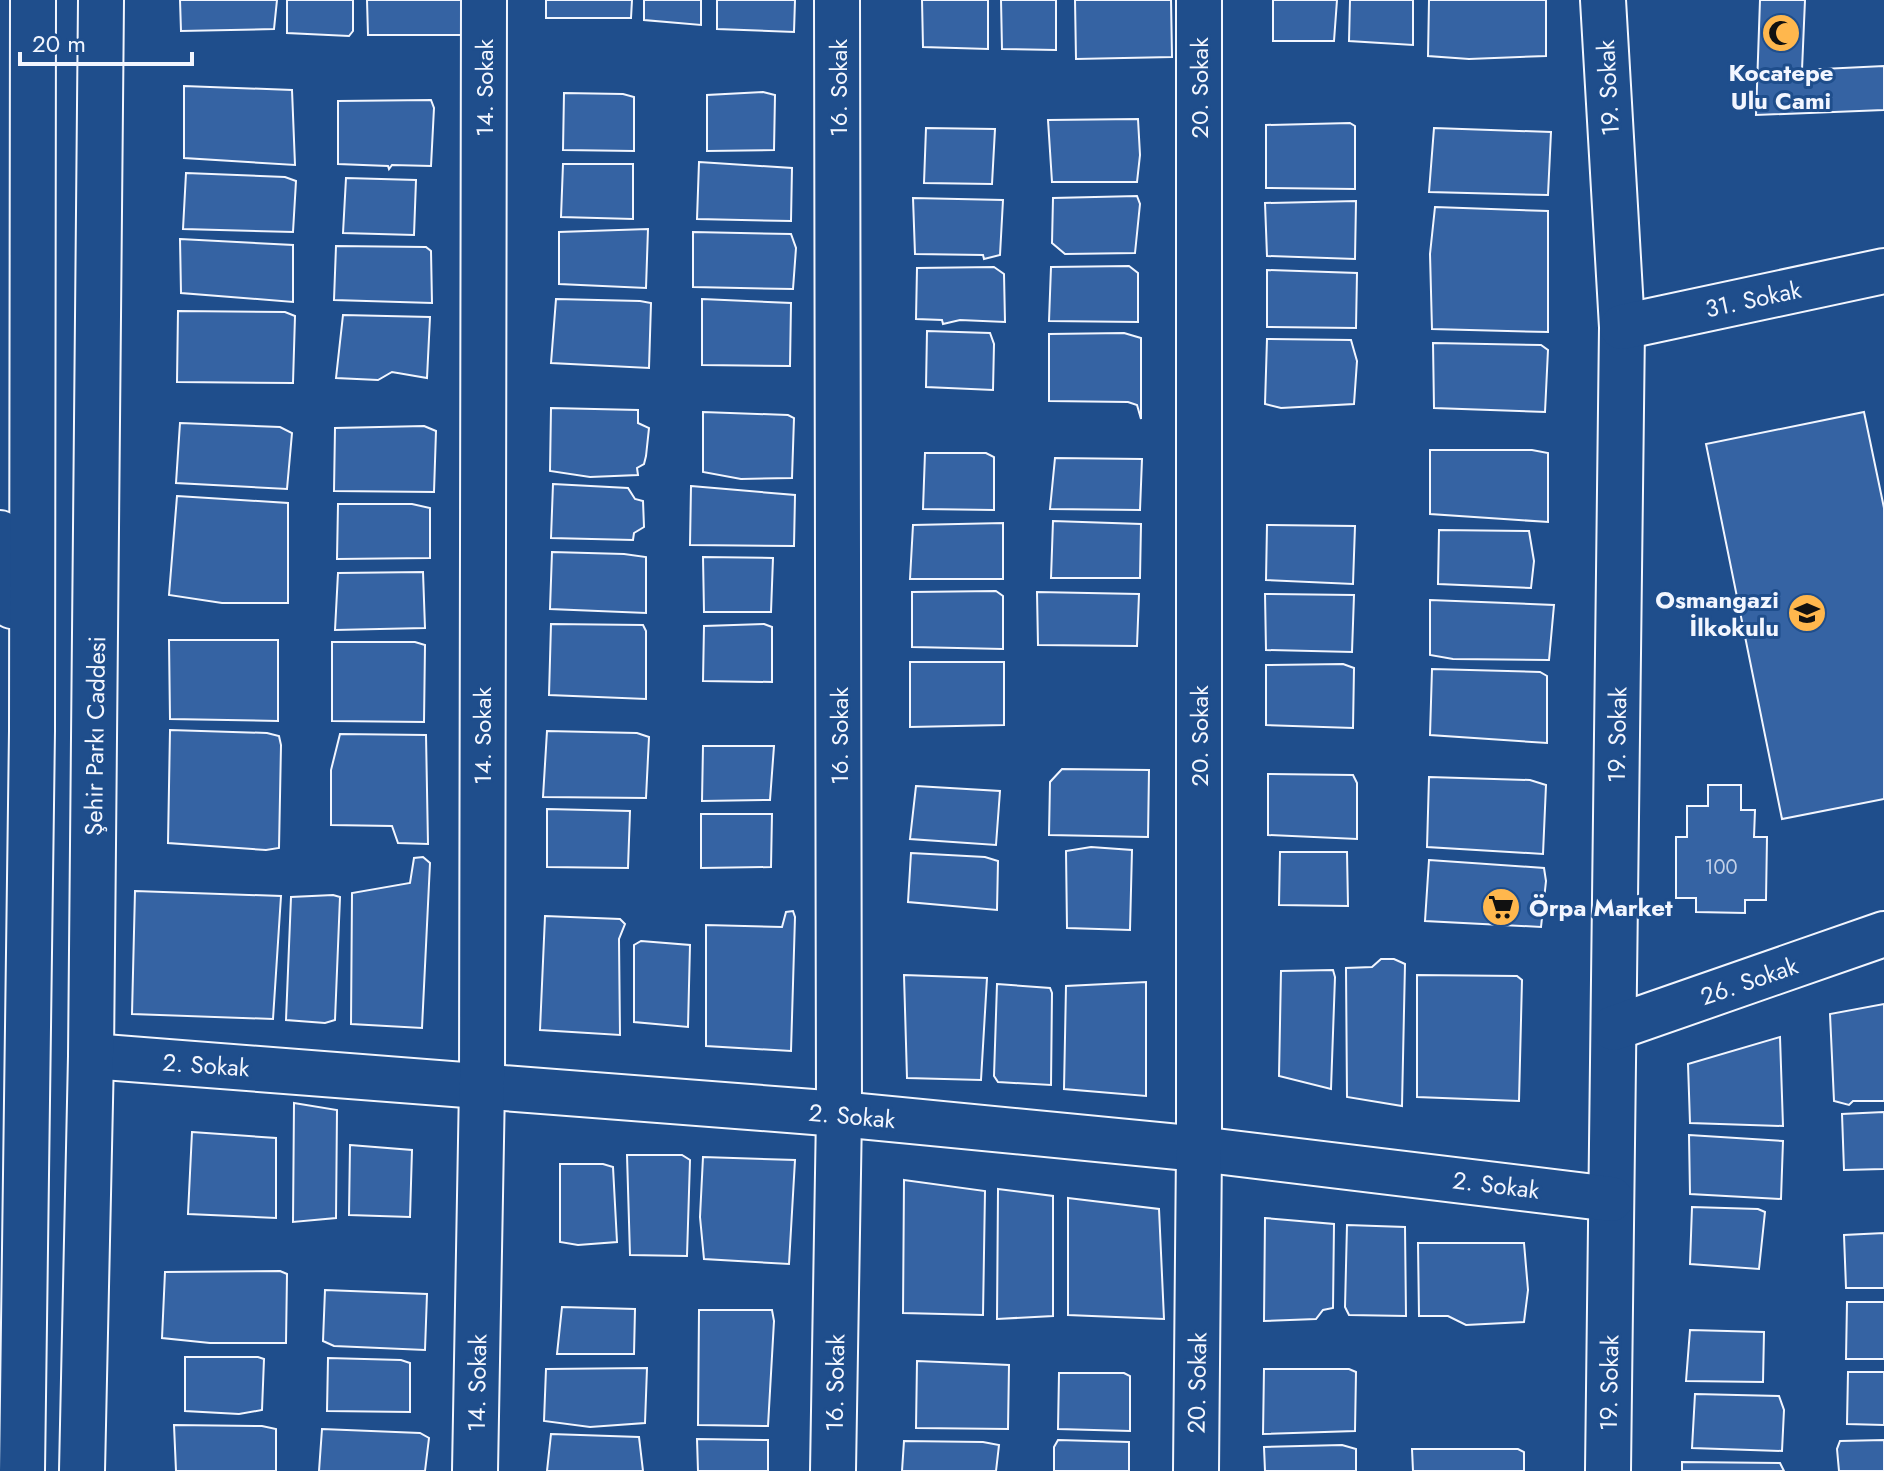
<svg xmlns="http://www.w3.org/2000/svg" width="1884" height="1471" viewBox="0 0 1884 1471" font-family="Jost,sans-serif">
	<rect width="100%" height="100%" fill="#1f4e8c"/>
	<g fill="#3563a3" stroke="#f2f6ff" stroke-width="2">
		<path d="M180 0H277L274 29 181 31Z"/>
		<path d="M287 0H353V31L349 36 287 33Z"/>
		<path d="M367 0H464V35H368Z"/>
		<path d="M546 0H632L631 18H546Z"/>
		<path d="M644 0H701V25L644 20Z"/>
		<path d="M717 0H795L794 32 717 29Z"/>
		<path d="M922 0H988V49L923 47Z"/>
		<path d="M1001 0H1056V50L1002 49Z"/>
		<path d="M1075 0H1171L1172 57 1076 59Z"/>
		<path d="M1273 0H1337L1334 41H1273Z"/>
		<path d="M1350 0H1413V45L1349 41Z"/>
		<path d="M1429 0H1546V56L1469 59 1428 56Z"/>
		<path d="M1760 0H1805L1802 70 1884 66V110L1756 115Z"/>
		<path d="M184 86 292 90 295 165 184 158Z"/>
		<path d="M763 92 775 95 774 150 707 151V95Z"/>
		<path d="M564 93 623 94 634 97V151L563 150Z"/>
		<path d="M431 100 434 108 431 166 392 165 389 169 388 166 338 164V101Z"/>
		<path d="M1138 119 1140 155 1137 182H1052L1048 120Z"/>
		<path d="M1350 123 1355 126V189L1266 188V125Z"/>
		<path d="M926 128 995 129 992 184 924 183Z"/>
		<path d="M1434 128 1551 132 1548 195 1429 192Z"/>
		<path d="M699 162 792 168 791 221 697 219Z"/>
		<path d="M563 164H633V219L561 217Z"/>
		<path d="M186 173 285 177 296 181 293 232 183 229Z"/>
		<path d="M346 178 416 180 414 235 343 233Z"/>
		<path d="M1137 196 1140 204 1135 253 1065 254 1052 243 1053 198Z"/>
		<path d="M913 198 1003 200 1000 255 984 259 983 255 915 254Z"/>
		<path d="M1356 201 1355 259 1267 256 1265 203Z"/>
		<path d="M1435 207 1548 211V332L1432 329 1430 254Z"/>
		<path d="M648 229 646 288 559 284V232Z"/>
		<path d="M693 232 791 234 796 248 793 289 693 287Z"/>
		<path d="M180 239 293 245V302L181 293Z"/>
		<path d="M336 246 426 247 431 251 432 303 334 300Z"/>
		<path d="M1129 266 1138 273V322L1049 321 1051 267Z"/>
		<path d="M994 267 1004 274 1005 322 960 320 943 324 942 320 916 319 917 268Z"/>
		<path d="M1267 270 1357 273 1356 328 1267 327Z"/>
		<path d="M556 299 640 301 651 303 649 368 551 363Z"/>
		<path d="M702 299 791 303 790 366 702 365Z"/>
		<path d="M178 311 285 312 295 316 293 383 177 382Z"/>
		<path d="M343 315 430 317 427 378 392 372 378 380 336 378Z"/>
		<path d="M927 331 990 333 994 344 993 390 926 387Z"/>
		<path d="M1124 333 1141 338V419L1137 405 1128 402 1049 401V334Z"/>
		<path d="M1267 339 1351 340 1357 361 1354 404 1281 408 1265 404Z"/>
		<path d="M1433 343 1541 345 1548 350 1545 412 1434 408Z"/>
		<path d="M551 408 638 410V423L649 428 646 456 644 464 637 468 638 475 590 477 550 471Z"/>
		<path d="M703 412 788 415 794 418 792 478 741 479 703 472Z"/>
		<path d="M1864 412 1884 508V799L1782 819 1706 444Z"/>
		<path d="M180 423 280 427 292 433 287 489 176 483Z"/>
		<path d="M424 426 436 431 434 492 334 491 335 428Z"/>
		<path d="M1430 450H1532L1548 453V522L1430 514Z"/>
		<path d="M925 453H986L994 457V510L923 509Z"/>
		<path d="M1055 458 1142 459 1140 510 1050 509Z"/>
		<path d="M553 484 628 488 635 499 643 501 644 527 634 533 633 540 551 538Z"/>
		<path d="M691 486 795 495 794 546 690 545Z"/>
		<path d="M177 496 288 503V603H222L169 595Z"/>
		<path d="M338 504H412L430 508V558L337 559Z"/>
		<path d="M1053 521 1141 524 1140 578H1051Z"/>
		<path d="M1003 523V579H910L913 525Z"/>
		<path d="M1267 525 1355 526 1353 584 1266 580Z"/>
		<path d="M1439 530 1529 531 1534 561 1531 588 1438 584Z"/>
		<path d="M552 552 624 554 646 557V613L550 609Z"/>
		<path d="M703 557 773 558 771 612H704Z"/>
		<path d="M423 572 425 628 335 630 338 573Z"/>
		<path d="M996 591 1003 596V649L912 647V592Z"/>
		<path d="M1037 592 1139 594 1137 646 1038 645Z"/>
		<path d="M1265 594 1354 595 1352 652 1266 650Z"/>
		<path d="M1430 600 1554 605 1549 660 1453 659 1430 655Z"/>
		<path d="M551 624 643 625 646 631V699L549 695Z"/>
		<path d="M764 624 772 627V682L703 681 704 626Z"/>
		<path d="M169 640H278V721L170 719Z"/>
		<path d="M332 642H415L425 645 424 722 332 721Z"/>
		<path d="M910 662H1004V725L910 727Z"/>
		<path d="M1343 664 1354 668 1353 728 1266 725V665Z"/>
		<path d="M1432 669 1540 672 1547 676V743L1430 735Z"/>
		<path d="M170 730 267 733 279 736 281 745 279 848 266 850 168 843Z"/>
		<path d="M547 731 637 733 649 737 646 798 543 797Z"/>
		<path d="M340 734 426 735 428 844 398 843 392 826 331 825V770Z"/>
		<path d="M703 746H774L770 800 702 801Z"/>
		<path d="M1062 769 1149 770 1148 837 1049 835 1050 782Z"/>
		<path d="M1268 774 1353 775 1357 783V839L1268 835Z"/>
		<path d="M1429 777 1530 780 1546 785 1543 854 1427 847Z"/>
		<path d="M1708 785H1741V810H1755L1754 837H1767L1766 900H1745V913L1696 912V898H1676V837H1687V806H1708Z"/>
		<path d="M916 786 1000 791 996 845 910 839Z"/>
		<path d="M547 809 630 811 628 868 547 867Z"/>
		<path d="M701 814H772L771 867 701 868Z"/>
		<path d="M1091 847 1132 850 1130 930 1067 928 1066 851Z"/>
		<path d="M1280 852H1347L1348 906 1279 905Z"/>
		<path d="M911 853 985 857 998 861 997 910 908 902Z"/>
		<path d="M423 857 430 863 422 1028 351 1024 352 893 410 883 414 858Z"/>
		<path d="M1429 860 1544 868 1546 881 1541 927 1425 921Z"/>
		<path d="M135 891 281 896 273 1019 132 1014Z"/>
		<path d="M333 895 340 897 335 1020 325 1023 286 1020 291 897Z"/>
		<path d="M793 911 795 917 791 1051 706 1046V925L782 927 786 912Z"/>
		<path d="M545 916 620 919 625 924 619 939 620 1035 540 1030Z"/>
		<path d="M641 941 690 945 688 1027 634 1022V945Z"/>
		<path d="M1381 959H1394L1405 964 1402 1106 1347 1097 1346 968 1372 967Z"/>
		<path d="M1333 970 1335 977 1331 1089 1279 1076 1281 971Z"/>
		<path d="M904 975 987 978 981 1080 907 1078Z"/>
		<path d="M1417 975 1517 976 1522 980 1519 1101 1417 1097Z"/>
		<path d="M1146 982V1096L1064 1089 1066 986Z"/>
		<path d="M997 984 1050 988 1052 993 1051 1085 998 1082 994 1076Z"/>
		<path d="M1884 1004V1101H1853L1849 1105 1834 1101 1830 1014Z"/>
		<path d="M1780 1037 1783 1126 1690 1123 1688 1064Z"/>
		<path d="M294 1103 337 1110 336 1218 293 1222Z"/>
		<path d="M1884 1112V1169L1844 1170 1842 1114Z"/>
		<path d="M192 1132 276 1138V1218L188 1214Z"/>
		<path d="M1689 1135 1783 1141 1781 1199 1690 1194Z"/>
		<path d="M350 1145 412 1150 410 1217 349 1215Z"/>
		<path d="M627 1155H682L690 1160 687 1256 630 1255Z"/>
		<path d="M703 1157 795 1160 789 1264 704 1259 700 1217Z"/>
		<path d="M560 1164H603L613 1167 617 1242 578 1245 560 1242Z"/>
		<path d="M904 1180 985 1191 983 1315 903 1313Z"/>
		<path d="M998 1189 1053 1196V1316L997 1319Z"/>
		<path d="M1068 1198 1159 1209 1164 1319 1068 1315Z"/>
		<path d="M1692 1207 1758 1209 1765 1212 1759 1269 1690 1264Z"/>
		<path d="M1265 1218 1334 1224 1333 1308 1323 1310 1316 1319 1264 1321Z"/>
		<path d="M1347 1225 1405 1227 1406 1316 1349 1315 1345 1307Z"/>
		<path d="M1884 1233V1288H1846L1844 1235Z"/>
		<path d="M1418 1243H1524L1528 1290 1524 1322 1466 1325 1448 1316H1419Z"/>
		<path d="M280 1271 287 1274 286 1343H210L162 1338 165 1272Z"/>
		<path d="M325 1290 427 1294 425 1350 334 1346 323 1341Z"/>
		<path d="M1847 1302H1884V1359H1846Z"/>
		<path d="M562 1307 635 1309 634 1354H557Z"/>
		<path d="M699 1310H772L774 1321 768 1426 698 1425Z"/>
		<path d="M1690 1330 1764 1332 1763 1382 1686 1381Z"/>
		<path d="M185 1357H258L264 1359 262 1410 239 1414 185 1411Z"/>
		<path d="M328 1358 401 1360 410 1363V1412L327 1411Z"/>
		<path d="M917 1361 1009 1365 1008 1429 916 1428Z"/>
		<path d="M647 1368 645 1423 590 1427 544 1421 546 1369Z"/>
		<path d="M1264 1369H1349L1356 1372 1355 1431 1263 1434Z"/>
		<path d="M1848 1372H1884V1425L1847 1424Z"/>
		<path d="M1059 1373H1124L1130 1376V1431L1058 1429Z"/>
		<path d="M1695 1394 1779 1396 1784 1410 1782 1451 1692 1448Z"/>
		<path d="M174 1425 262 1426 276 1429V1471H176Z"/>
		<path d="M322 1429 420 1433 429 1438 425 1471H319Z"/>
		<path d="M551 1434 639 1437 643 1471H547Z"/>
		<path d="M697 1439 768 1440V1471H698Z"/>
		<path d="M1058 1440 1129 1442V1471H1054V1447Z"/>
		<path d="M1884 1440V1471H1839L1837 1449 1840 1441Z"/>
		<path d="M904 1441 983 1442 999 1445 996 1471H902Z"/>
		<path d="M1342 1445 1356 1449V1471H1265L1264 1447Z"/>
		<path d="M1412 1449H1518L1524 1452V1471H1413Z"/>
		<path d="M1682 1462 1780 1463 1784 1471H1682Z"/>
	</g>
	<g fill="none" stroke-linecap="round" stroke-linejoin="round">
		<defs>
			<g id="minor">
				<path d="M1603 0 1622 327 1608 1471"/>
				<path d="M1622 327 1884 271"/>
				<path d="M1614 1028 1884 934"/>
				<path d="M91 1056 839 1114 1199 1149 1611 1199"/>
				<path d="M475 1471 482 1086 484 0"/>
				<path d="M833 1471 839 1114 837 0"/>
				<path d="M1196 1471 1199 1149V0"/>
			</g>
			<g id="secondary">
				<path d="M0 533 12 606"/>
				<path d="M22 1471 32 731 33 0"/>
				<path d="M82 1471 91 1056 101 0"/>
			</g>
		</defs>
		<use href="#minor" stroke="#f2f6ff" stroke-width="48"/>
		<use href="#secondary" stroke="#f2f6ff" stroke-width="48"/>
		<use href="#minor" stroke="#1f4e8c" stroke-width="44"/>
		<use href="#secondary" stroke="#1f4e8c" stroke-width="44"/>
	</g>
	<defs>
		<symbol id="mosque-disc" viewBox="-11 -11 22 22"><circle r="9.5" fill="#ffb74d" stroke="#1f4e8c"/><path d="M3.5-4.9A6 6 0 1 0 3.5 4.9A5 5 0 1 1 3.5-4.9Z" fill="#111"/></symbol>
		<symbol id="school-disc" viewBox="-11 -11 22 22"><circle r="9.5" fill="#ffb74d" stroke="#1f4e8c"/><path d="M0-5L7-2L0 1L-7-2ZM-4 1L0 2.5L4 1V4Q0 6-4 4Z" fill="#111"/></symbol>
		<symbol id="supermarket-disc" viewBox="-11 -11 22 22"><circle r="9.5" fill="#ffb74d" stroke="#1f4e8c"/><path d="M-6-5.5h2.5l.6 2H6L4.5 2H-2.5L-4.4-4H-6ZM-1.5 3.2a1.3 1.3 0 1 0 .1 0ZM3 3.2a1.3 1.3 0 1 0 .1 0Z" fill="#111"/></symbol>
	</defs>
	<g fill-rule="evenodd">
		<use href="#mosque-disc" x="1759" y="11" width="44" height="44"/>
		<use href="#school-disc" x="1785" y="591" width="44" height="44"/>
		<use href="#supermarket-disc" x="1479" y="885" width="44" height="44"/>
	</g>
	<g text-anchor="middle" dominant-baseline="central" stroke-width="6" stroke-linejoin="round" paint-order="stroke">
		<g font-size="20" fill="#c3d1e8">
			<text x="1721" y="867">100</text>
		</g>
		<g font-size="24" font-weight="bold" fill="#f2f6ff" stroke="#1f4e8c">
			<text x="1781" y="72">Kocatepe<tspan x="1781" dy="28">Ulu Cami</tspan></text>
			<text x="1779" y="599" text-anchor="end">Osmangazi<tspan x="1779" dy="28">İlkokulu</tspan></text>
			<text x="1529" y="907" text-anchor="start">Örpa Market</text>
		</g>
		<g font-size="24" fill="#f2f6ff" stroke="#1f4e8c">
			<text transform="translate(484 88) rotate(-90)">14. Sokak</text>
			<text transform="translate(838 88) rotate(-90)">16. Sokak</text>
			<text transform="translate(1199 88) rotate(-90)">20. Sokak</text>
			<text transform="translate(1608 88) rotate(-93)">19. Sokak</text>
			<text transform="translate(1753 299) rotate(-12)">31. Sokak</text>
			<text transform="translate(1617 735) rotate(-89)">19. Sokak</text>
			<text transform="translate(95 736) rotate(-89)">Şehir Parkı Caddesi</text>
			<text transform="translate(482 736) rotate(-90)">14. Sokak</text>
			<text transform="translate(839 736) rotate(-90)">16. Sokak</text>
			<text transform="translate(1199 736) rotate(-90)">20. Sokak</text>
			<text transform="translate(1749 981) rotate(-19)">26. Sokak</text>
			<text transform="translate(206 1065) rotate(4)">2. Sokak</text>
			<text transform="translate(852 1116) rotate(5)">2. Sokak</text>
			<text transform="translate(1496 1185) rotate(7)">2. Sokak</text>
			<text transform="translate(477 1383) rotate(-89)">14. Sokak</text>
			<text transform="translate(835 1383) rotate(-89)">16. Sokak</text>
			<text transform="translate(1197 1383) rotate(-89)">20. Sokak</text>
			<text transform="translate(1609 1383) rotate(-89)">19. Sokak</text>
		</g>
	</g>
	<path d="M20 52v12h172v-12" fill="none" stroke="#f2f6ff" stroke-width="4"/>
	<text x="32" y="52" font-size="24" fill="#f2f6ff" stroke="#1f4e8c" stroke-width="6" paint-order="stroke">20 m</text>
</svg>
